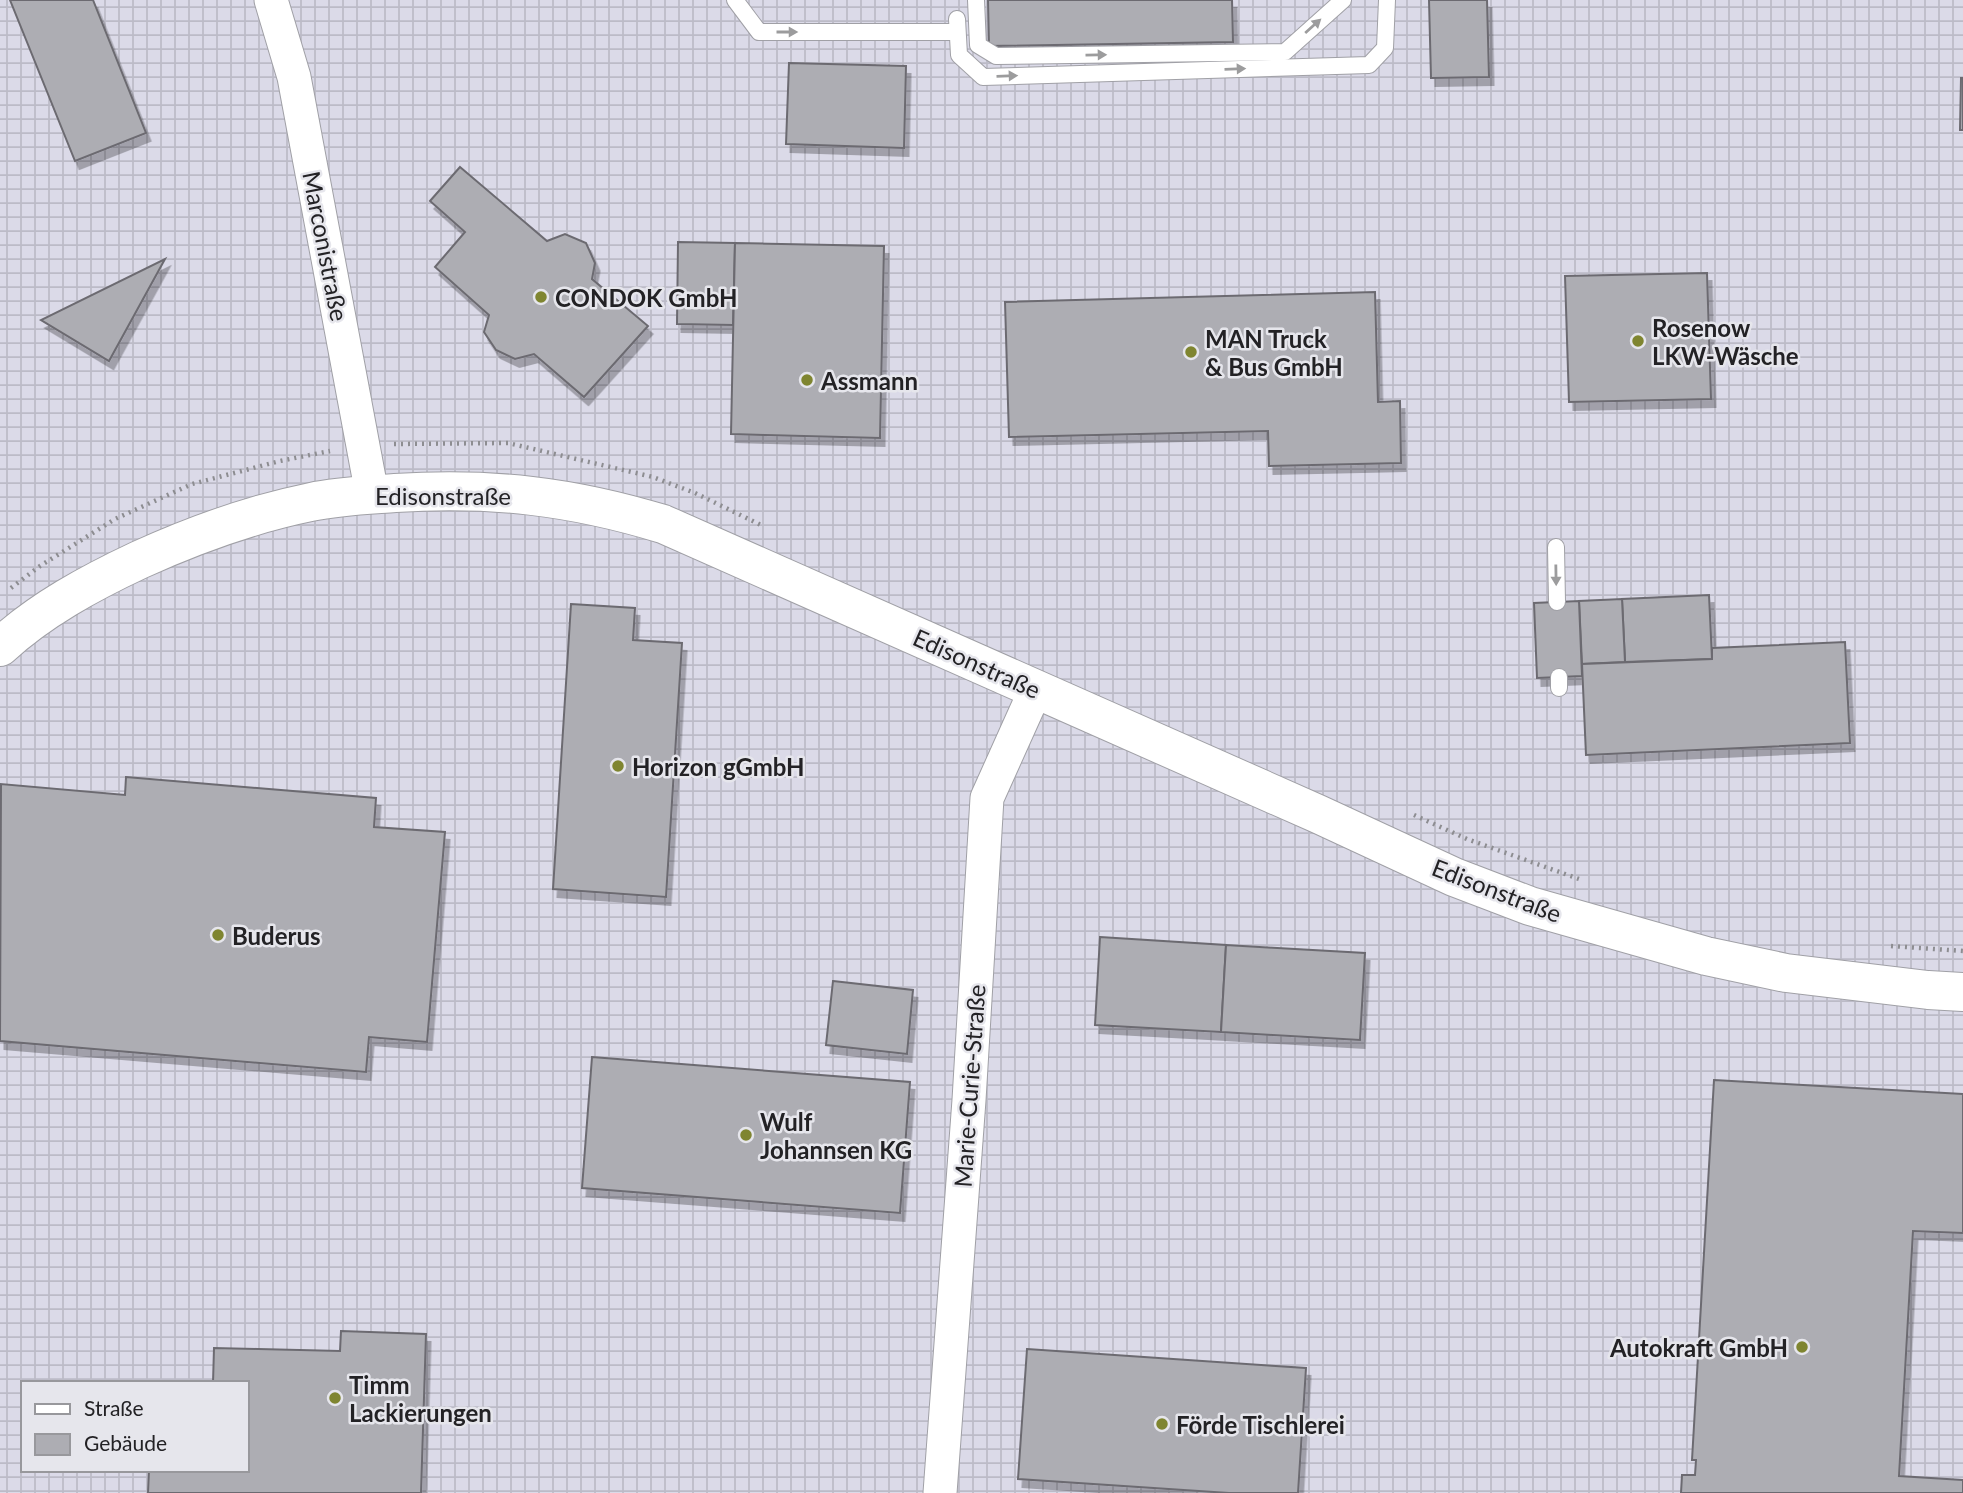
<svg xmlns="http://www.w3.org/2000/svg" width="1963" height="1493" viewBox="0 0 1963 1493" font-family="Lato,sans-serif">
	<defs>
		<pattern id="industrial-grid" width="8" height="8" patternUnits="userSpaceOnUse" patternTransform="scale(1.75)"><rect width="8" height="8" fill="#dbdae8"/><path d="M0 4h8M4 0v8" fill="none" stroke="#bcbbc7"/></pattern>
		<filter id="shadow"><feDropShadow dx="4.5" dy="8" stdDeviation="0" flood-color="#0004"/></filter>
	</defs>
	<rect width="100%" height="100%" fill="#e6e6ec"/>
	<path fill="url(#industrial-grid)" fill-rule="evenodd" d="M0 0H1963V1493H0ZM23 1383H247V1470H23Z"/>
	<g fill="#adadb3" stroke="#6c6b71" stroke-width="2" filter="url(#shadow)">
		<path d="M10 0H93L146 133 75 161Z"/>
		<path d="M988 0H1232L1233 42 989 46Z"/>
		<path d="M1429 0H1487L1489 77 1431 78Z"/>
		<path d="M789 63 906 66 904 148 786 144Z"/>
		<path d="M1961 78H1963V130H1960Z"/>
		<path d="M460 167 547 241 565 234 586 243 595 263 592 279 648 326 584 397 534 354 515 359 496 350 484 332 489 315 435 267 465 232 430 201Z"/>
		<path d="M678 242 735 243 733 325 677 324Z"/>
		<path d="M735 243 884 246 880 438 731 434Z"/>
		<path d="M165 259 109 361 41 320Z"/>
		<path d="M1707 273 1711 399 1569 402 1565 276Z"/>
		<path d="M1375 292 1378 402 1400 401 1401 463 1269 466 1268 431 1009 437 1005 302Z"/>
		<path d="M1709 595 1712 659 1625 662 1622 599Z"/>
		<path d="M1622 599 1625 662 1582 664 1579 601Z"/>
		<path d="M1579 601 1582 676 1537 678 1534 603Z"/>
		<path d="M571 604 635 608 633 640 682 643 666 897 553 889Z"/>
		<path d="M1845 642 1850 743 1586 755 1582 664 1712 659V648Z"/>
		<path d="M126 777 376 798 374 827 445 832 427 1042 369 1037 366 1072 0 1041 1 784 125 795Z"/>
		<path d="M1100 937 1226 945 1221 1032 1095 1025Z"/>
		<path d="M1226 945 1365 953 1360 1040 1221 1032Z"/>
		<path d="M833 981 913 990 907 1054 826 1045Z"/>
		<path d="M592 1057 910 1082 900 1213 582 1188Z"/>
		<path d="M1714 1080 1963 1094V1233L1913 1231 1899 1476 1963 1480V1493H1681L1682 1475H1695L1696 1460H1692Z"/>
		<path d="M341 1331 426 1334 421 1493H148L149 1470H247V1383H213L214 1348 340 1351Z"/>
		<path d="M1027 1349 1306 1368 1298 1493H1229L1018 1479Z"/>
	</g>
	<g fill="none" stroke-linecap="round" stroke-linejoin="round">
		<defs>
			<g id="service">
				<path d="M735 0 759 32H957"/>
				<path d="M976 0 978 45 996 56 1285 52 1343 0"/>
				<path d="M957 19 959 55 983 77 1369 65 1385 48 1387 0"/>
				<path d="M1556 547 1557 602"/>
				<path d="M1559 677V688"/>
			</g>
			<g id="minor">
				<path d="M271 0 294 77 372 494"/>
				<path d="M940 1493 969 1100 987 798 1036 689"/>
			</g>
			<path id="tertiary" d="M0 647C40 610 90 583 139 560 194 535 252 514 311 502 338 496 367 495 395 493 492 487 571 496 663 524L1318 814 1454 877 1530 906 1706 956 1786 973 1928 990 1963 992"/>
		</defs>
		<use href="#service" stroke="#a0a0a6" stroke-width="18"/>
		<use href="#minor" stroke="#a0a0a6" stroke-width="35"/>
		<use href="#tertiary" stroke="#a0a0a6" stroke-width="40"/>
		<g stroke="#8d8d91" stroke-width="4.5" stroke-dasharray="2 5" stroke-linecap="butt">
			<path d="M394 444 508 443 653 477 695 493 763 526"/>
			<path d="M11 588 40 566 115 519 192 484 280 461 330 451"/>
			<path d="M1414 815 1467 839 1579 879"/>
			<path d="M1891 946 1963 951"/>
		</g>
		<use href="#service" stroke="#fff" stroke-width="16"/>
		<use href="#minor" stroke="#fff" stroke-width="33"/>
		<use href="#tertiary" stroke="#fff" stroke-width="38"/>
	</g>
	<defs><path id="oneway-solid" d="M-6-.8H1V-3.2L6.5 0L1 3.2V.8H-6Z" transform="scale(1.75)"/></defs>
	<g fill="#9c9c9d">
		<use href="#oneway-solid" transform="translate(1313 26) rotate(-42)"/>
		<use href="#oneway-solid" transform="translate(787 32)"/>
		<use href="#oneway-solid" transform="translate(1096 55) rotate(-1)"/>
		<use href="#oneway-solid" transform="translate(1235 69) rotate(-2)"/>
		<use href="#oneway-solid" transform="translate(1007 76) rotate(-2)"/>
		<use href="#oneway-solid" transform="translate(1556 575) rotate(89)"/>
	</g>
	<g fill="#7f8530" stroke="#e6e6ec" stroke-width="2.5">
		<circle cx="541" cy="297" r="7"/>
		<circle cx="1638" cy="341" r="7"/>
		<circle cx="1191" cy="352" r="7"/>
		<circle cx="807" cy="380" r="7"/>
		<circle cx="618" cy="766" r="7"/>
		<circle cx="218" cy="935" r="7"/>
		<circle cx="746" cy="1135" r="7"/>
		<circle cx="1802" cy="1347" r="7"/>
		<circle cx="335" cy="1398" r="7"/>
		<circle cx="1162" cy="1424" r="7"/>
	</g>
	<g text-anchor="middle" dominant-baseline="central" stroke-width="5" stroke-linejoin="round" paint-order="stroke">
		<g font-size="24" fill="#232225" stroke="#e6e6ec">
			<text transform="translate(326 246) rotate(79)">Marconistraße</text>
			<text x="443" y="495">Edisonstraße</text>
			<text transform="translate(977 663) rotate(24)">Edisonstraße</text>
			<text transform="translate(1497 890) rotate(21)">Edisonstraße</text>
			<text transform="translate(969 1086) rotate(-86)">Marie-Curie-Straße</text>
		</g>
		<g font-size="24" font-weight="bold" fill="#232225" stroke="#e6e6ec" text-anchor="start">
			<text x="555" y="297">CONDOK GmbH</text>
			<text x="1652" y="327">Rosenow<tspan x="1652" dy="28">LKW-Wäsche</tspan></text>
			<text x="1205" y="338">MAN Truck<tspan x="1205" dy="28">&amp; Bus GmbH</tspan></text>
			<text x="821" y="380">Assmann</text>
			<text x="632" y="766">Horizon gGmbH</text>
			<text x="232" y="935">Buderus</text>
			<text x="760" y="1121">Wulf<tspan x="760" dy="28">Johannsen KG</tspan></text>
			<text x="1788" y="1347" text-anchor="end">Autokraft GmbH</text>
			<text x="349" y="1384">Timm<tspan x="349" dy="28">Lackierungen</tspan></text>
			<text x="1176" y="1424">Förde Tischlerei</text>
		</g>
	</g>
	<rect x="21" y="1381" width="228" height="91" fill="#e6e6ec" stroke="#98989c" stroke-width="2"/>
	<rect x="35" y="1404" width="35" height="10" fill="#ffffff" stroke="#98989c" stroke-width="2"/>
	<text x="84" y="1416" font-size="21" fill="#232225">Straße</text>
	<rect x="35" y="1434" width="35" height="21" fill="#adadb3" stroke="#98989c" stroke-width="2"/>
	<text x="84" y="1451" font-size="21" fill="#232225">Gebäude</text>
</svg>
